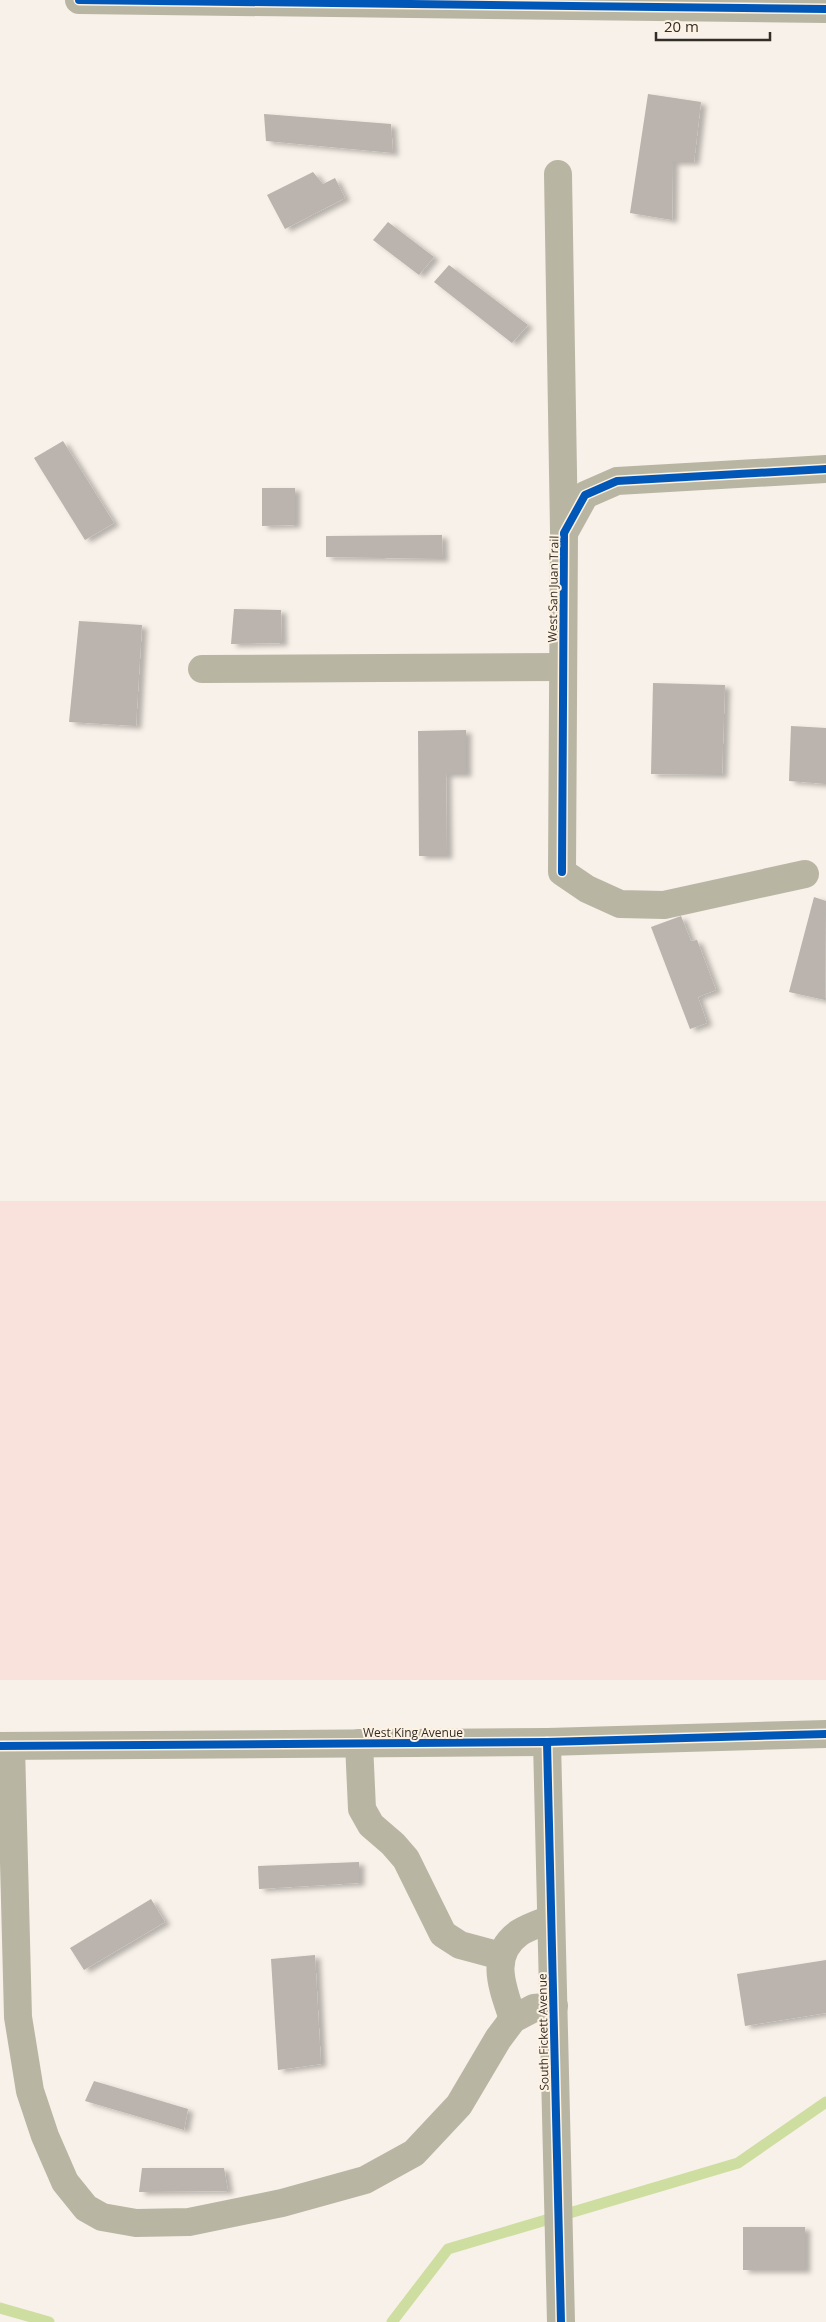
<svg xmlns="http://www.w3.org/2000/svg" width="826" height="2322" viewBox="0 0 826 2322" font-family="'Open Sans',sans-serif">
	<defs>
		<filter id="shadow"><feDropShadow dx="5.5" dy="3" stdDeviation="2.5" flood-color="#0004"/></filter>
	</defs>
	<rect width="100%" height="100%" fill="#f8f1e9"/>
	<rect fill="#f9e2dc" x="0" y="1201" width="826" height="479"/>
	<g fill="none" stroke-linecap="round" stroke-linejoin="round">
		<g stroke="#cddea0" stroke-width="11">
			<path d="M0 2308 49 2322"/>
			<path d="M392 2322 448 2249 738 2163 826 2102"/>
		</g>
	</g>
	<g fill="#bab3ae" filter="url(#shadow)">
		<path d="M648 94 701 102 694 162H673L672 220 630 213Z"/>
		<path d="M264 114 391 124 393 153 266 141Z"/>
		<path d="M313 172 323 184 335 178 345 198 285 229 267 195Z"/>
		<path d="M388 222 434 257 419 275 373 240Z"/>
		<path d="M449 265 528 325 512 343 434 282Z"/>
		<path d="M63 441 114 523 85 540 34 458Z"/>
		<path d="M262 488H295V525L262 526Z"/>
		<path d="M442 535 443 559 326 557V536Z"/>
		<path d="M234 609 281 610 282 643 231 644Z"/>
		<path d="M79 621 142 625 136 726 69 722Z"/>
		<path d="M653 683 725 685 722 775 651 774Z"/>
		<path d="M791 726 826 728V784L789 781Z"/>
		<path d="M466 730V774H446L447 856H419L418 731Z"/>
		<path d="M814 897 826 901 825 1000 789 992Z"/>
		<path d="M681 916 691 941 697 940 716 990 698 997 707 1023 690 1029 651 927Z"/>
		<path d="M359 1862V1883L259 1889 258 1866Z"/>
		<path d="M151 1899 165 1922 84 1970 70 1948Z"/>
		<path d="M315 1955 321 2064 278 2070 271 1959Z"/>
		<path d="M826 1960V2013L745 2026 737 1974Z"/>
		<path d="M94 2081 188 2109 184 2130 85 2101Z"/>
		<path d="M142 2168H224L228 2191 139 2192Z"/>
		<rect x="743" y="2227" width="62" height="43"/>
	</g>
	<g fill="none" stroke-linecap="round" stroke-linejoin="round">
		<g stroke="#b9b5a3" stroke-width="28">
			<path d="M79 0 826 9"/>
			<path d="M558 174 564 531"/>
			<path d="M202 669 563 667"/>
			<path d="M805 874 664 905 620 904 587 889 562 872 564 533 585 495 617 481 826 469"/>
			<path d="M547 1742 561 2322"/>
			<path d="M359 1743 362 1809 371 1825 393 1844 406 1859 443 1934 460 1945 501 1956"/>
			<path d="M0 1746 547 1742 826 1734"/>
			<path d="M11 1746 18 2017 30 2091 45 2136 65 2182 86 2208 102 2217 136 2223 189 2222 282 2203 365 2180 414 2153 459 2105 498 2039 513 2019 534 2008 554 2006"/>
			<path d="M513 2019C503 1989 488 1955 519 1933 528 1927 541 1923 551 1919"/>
		</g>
		<defs>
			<g id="cycleway">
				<path d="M79 0 826 9"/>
				<path d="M562 872 564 533 585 495 617 481 826 469"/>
				<path d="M547 1742 561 2322"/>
				<path d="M0 1746 547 1742 826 1734"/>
			</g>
		</defs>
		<use href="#cycleway" stroke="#fef2e3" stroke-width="11"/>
		<use href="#cycleway" stroke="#0057b8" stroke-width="8"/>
	</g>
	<g text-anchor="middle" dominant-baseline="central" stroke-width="4" stroke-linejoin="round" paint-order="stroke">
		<g font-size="12" fill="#332d27" stroke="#fef2e3">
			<text transform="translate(553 589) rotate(-89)">West San Juan Trail</text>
			<text x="413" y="1732">West King Avenue</text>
			<text transform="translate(543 2032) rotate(-91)">South Fickett Avenue</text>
		</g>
	</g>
	<path d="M656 32v8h114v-8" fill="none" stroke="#332d27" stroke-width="2.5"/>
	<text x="664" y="32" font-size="15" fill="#332d27" stroke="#fef2e3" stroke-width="4" paint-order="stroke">20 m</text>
</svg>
